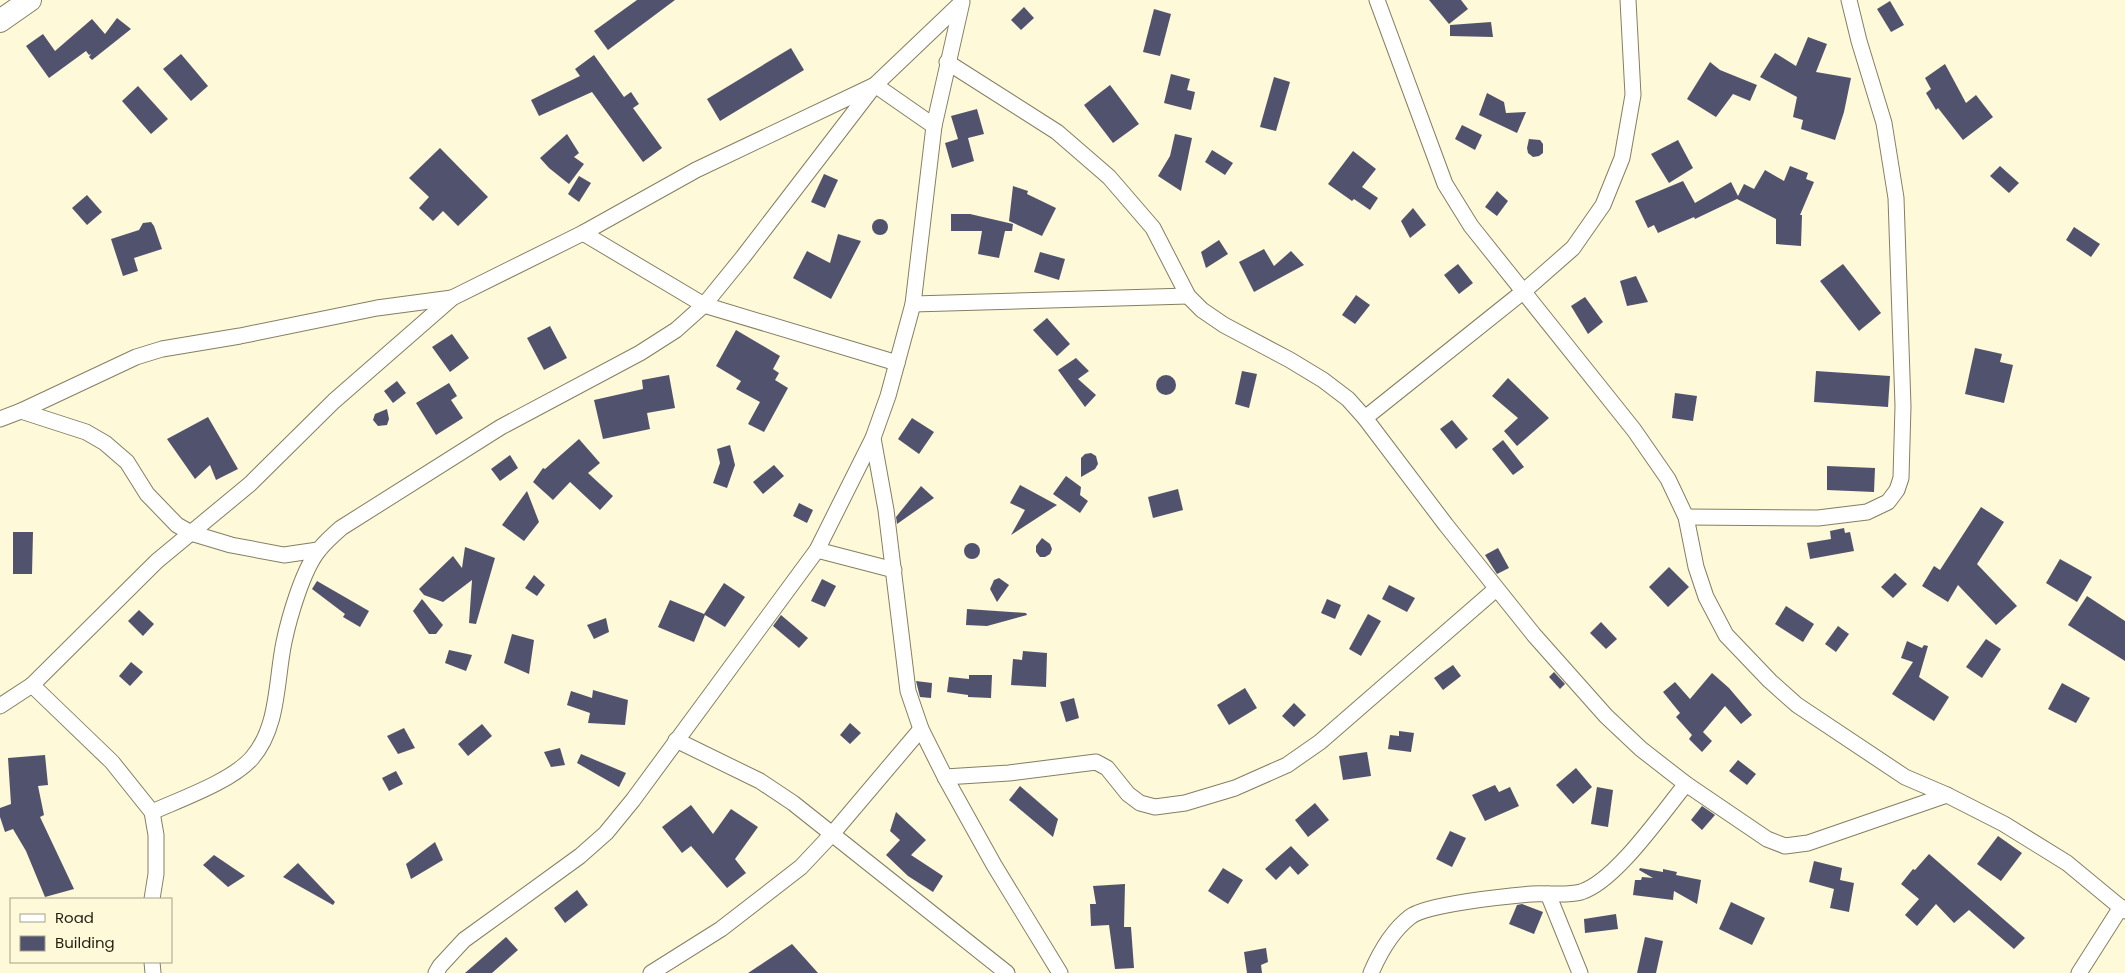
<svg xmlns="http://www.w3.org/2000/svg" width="2125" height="973" viewBox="0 0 2125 973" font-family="Poppins,sans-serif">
	<rect width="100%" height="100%" fill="#fef9d8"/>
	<g fill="#51526d">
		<path d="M637 0H675L608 50 594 31Z"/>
		<path d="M1429 0H1461L1468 9 1449 24Z"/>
		<path d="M1890 1 1904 25 1891 32 1877 9Z"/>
		<path d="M1024 7 1034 18 1021 30 1011 20Z"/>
		<path d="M1154 9 1171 14 1160 56 1143 52Z"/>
		<path d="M117 18 131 29 92 60 89 57 91 54 89 55 86 51 49 78 26 46 43 34 55 51 92 19 105 34Z"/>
		<path d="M1491 22 1493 37 1450 36V25Z"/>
		<path d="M1808 37 1827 44 1816 72 1851 78 1844 112 1835 140 1801 129 1803 120 1793 117 1797 97 1760 77 1775 53 1796 66Z"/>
		<path d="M791 48 804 70 720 121 707 99Z"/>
		<path d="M181 54 208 86 191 101 163 69Z"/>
		<path d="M594 55 624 97 631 92 639 104 633 108 662 148 643 162 592 92 539 116 531 100 580 76 575 69Z"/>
		<path d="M1710 62 1720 70 1757 85 1750 101 1733 94 1716 117 1687 99Z"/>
		<path d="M1945 64 1966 103 1976 95 1993 117 1963 140 1938 108 1936 110 1926 93 1931 89 1925 78Z"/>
		<path d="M1171 74 1190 79 1187 90 1195 92 1191 110 1164 103Z"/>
		<path d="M1274 77 1290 82 1276 131 1260 127Z"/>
		<path d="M1110 85 1139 124 1113 143 1084 105Z"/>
		<path d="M138 86 168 119 151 134 122 101Z"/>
		<path d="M1487 93 1504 102 1506 113 1526 112 1517 133 1479 115Z"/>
		<path d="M977 109 984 134 968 138 974 161 952 168 945 143 958 139 951 116Z"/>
		<path d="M1462 125 1482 135 1475 150 1455 139Z"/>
		<path d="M567 134 579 153 574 157 584 164 569 184 549 168 540 158Z"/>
		<path d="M1175 134 1192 138 1181 191 1158 176 1170 156Z"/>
		<path d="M1529 139 1540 140 1543 144V153L1539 156 1533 157 1528 153 1527 148Z"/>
		<path d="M1678 140 1693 168 1669 183 1651 154Z"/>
		<path d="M440 148 488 197 458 226 443 211 433 221 419 208 429 197 409 178Z"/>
		<path d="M1212 150 1233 163 1225 175 1205 162Z"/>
		<path d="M1353 151 1376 169 1362 187 1378 198 1370 210 1354 199 1352 201 1328 184Z"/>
		<path d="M1790 166 1808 173 1806 179 1814 182 1800 215H1802L1801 246 1776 244V219L1737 199 1695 219 1694 217 1658 233 1654 225 1648 228 1635 201 1683 181 1695 203 1731 182 1738 196 1744 184 1754 189 1765 170 1784 181Z"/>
		<path d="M2000 166 2019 183 2009 193 1990 176Z"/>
		<path d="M824 174 838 180 825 208 811 202Z"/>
		<path d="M579 176 591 183 579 202 568 194Z"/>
		<path d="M1013 186 1028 191 1027 194 1056 208 1042 236 1009 221Z"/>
		<path d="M1497 191 1508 201 1497 216 1485 207Z"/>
		<path d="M87 195 102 212 87 225 72 208Z"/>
		<path d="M1413 208 1426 225 1410 238 1401 221Z"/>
		<path d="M951 214H970L1013 224 1012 231H1005L999 258 978 254 982 231H951Z"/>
		<circle cx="880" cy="227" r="8"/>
		<path d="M151 222 154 226 162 249 134 258 138 271 123 276 111 239 139 230 143 223Z"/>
		<path d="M2074 227 2100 244 2091 257 2066 240Z"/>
		<path d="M838 234 861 241 831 299 793 278 807 251 830 263Z"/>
		<path d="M1219 240 1228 254 1206 268 1201 252Z"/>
		<path d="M1264 249 1274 266 1291 251 1304 265 1254 292 1239 262Z"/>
		<path d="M1040 252 1065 259 1059 280 1034 272Z"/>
		<path d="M1458 264 1473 283 1459 294 1444 275Z"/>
		<path d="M1843 264 1881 313 1859 331 1820 281Z"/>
		<path d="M1636 276 1648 302 1627 306 1620 281Z"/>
		<path d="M1356 295 1370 305 1355 324 1342 315Z"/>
		<path d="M1585 297 1603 322 1588 334 1571 306Z"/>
		<path d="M1047 318 1070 344 1057 356 1033 330Z"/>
		<path d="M550 326 567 358 544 370 527 338Z"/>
		<path d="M736 330 780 356 773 369 779 373 775 380 788 388 764 432 748 424 760 402 736 389 741 381 716 366Z"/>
		<path d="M452 334 469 358 450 372 432 347Z"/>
		<path d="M1975 348 2002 354 2000 362 2013 365 2004 403 1965 394Z"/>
		<path d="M1076 358 1089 371 1078 379 1096 395 1085 407 1058 370Z"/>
		<path d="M1242 371 1257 374 1249 408 1235 404Z"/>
		<path d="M1816 371 1890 376 1888 407 1814 402Z"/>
		<circle cx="1166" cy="385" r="10"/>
		<path d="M669 375 675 408 647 413 650 429 603 439 594 400 643 389 642 380Z"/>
		<path d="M1508 378 1549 418 1517 446 1504 431 1518 418 1492 396Z"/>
		<path d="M397 381 406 393 393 403 384 391Z"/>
		<path d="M449 383 457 396 451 400 463 418 436 435 416 403Z"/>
		<path d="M1675 393 1697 396 1693 421 1672 418Z"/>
		<path d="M387 409 389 419 387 425 378 426 373 420 375 414Z"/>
		<path d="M208 417 238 469 216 480 210 465 195 479 167 439Z"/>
		<path d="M912 418 934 432 919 454 898 439Z"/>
		<path d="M1452 420 1468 439 1456 449 1440 429Z"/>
		<path d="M579 439 600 463 588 473 613 496 600 510 570 482 553 500 533 482 543 468 545 469Z"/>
		<path d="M1503 440 1524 467 1513 475 1492 449Z"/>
		<path d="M730 445 735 465 727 488 713 483 720 463 717 449Z"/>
		<path d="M1091 453 1096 456 1098 464 1095 469 1081 477V458L1085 454Z"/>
		<path d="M510 455 518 468 500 481 491 469Z"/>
		<path d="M774 465 784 476 763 494 753 482Z"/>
		<path d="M1827 466 1875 468 1874 492 1827 490Z"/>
		<path d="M1066 476 1081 487 1080 495 1088 501 1080 513 1053 494Z"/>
		<path d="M1020 485 1057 505 1011 535 1025 510 1010 503Z"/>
		<path d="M921 486 934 498 897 524 896 517Z"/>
		<path d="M1178 489 1183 510 1153 518 1148 497Z"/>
		<path d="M527 491 539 522 524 541 502 525Z"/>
		<path d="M799 503 813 510 807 523 793 516Z"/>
		<path d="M1981 507 2004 522 1977 564 2017 606 1996 625 1958 585 1948 602 1922 586 1934 566 1940 570Z"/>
		<path d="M1844 528 1845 533 1850 532 1854 551 1810 559 1807 543 1831 539 1830 531Z"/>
		<path d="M13 532H33L32 574H13Z"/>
		<path d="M1042 538 1050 544 1052 549 1050 554 1045 557H1040L1036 552V546Z"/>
		<circle cx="972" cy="551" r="8"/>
		<path d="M465 547 495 558 476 624 469 623 472 580 443 602 424 595 419 589 453 556 462 568Z"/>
		<path d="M1498 548 1509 568 1497 574 1485 555Z"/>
		<path d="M2060 559 2092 577 2077 602 2046 583Z"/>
		<path d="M1669 567 1689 587 1668 607 1649 587Z"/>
		<path d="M1895 573 1907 584 1893 598 1881 587Z"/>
		<path d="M534 575 545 585 537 596 525 588Z"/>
		<path d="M999 578 1009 585 997 602 990 589 994 580Z"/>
		<path d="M822 579 836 586 825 607 811 601Z"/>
		<path d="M317 581 369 611 360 627 343 617 345 614 312 589Z"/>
		<path d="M724 583 745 597 725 627 705 615 694 642 658 627 670 600 704 614Z"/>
		<path d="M1389 585 1415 598 1407 612 1382 599Z"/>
		<path d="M2087 596 2125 621V661L2068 625Z"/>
		<path d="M422 599 443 625 436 634H429L413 611Z"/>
		<path d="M1327 599 1341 605 1335 619 1321 613Z"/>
		<path d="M1786 606 1814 624 1803 642 1775 624Z"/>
		<path d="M967 609 1026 613 1027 615 987 626 966 625Z"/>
		<path d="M139 610 154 624 143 636 128 621Z"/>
		<path d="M1368 614 1381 621 1361 656 1349 649Z"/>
		<path d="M781 615 808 638 799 648 773 626Z"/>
		<path d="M606 618 609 632 594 639 587 625Z"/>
		<path d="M1601 622 1617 639 1606 649 1590 633Z"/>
		<path d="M1838 626 1849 634 1836 652 1825 644Z"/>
		<path d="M512 634 534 640 529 674 504 663Z"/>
		<path d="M1986 639 2001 649 1982 678 1966 667Z"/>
		<path d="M1907 641 1922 648 1924 645 1928 646 1919 677 1949 697 1934 721 1892 694 1913 662 1901 658Z"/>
		<path d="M449 650 472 655 466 671 445 663Z"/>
		<path d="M1023 651 1047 653 1046 687 1011 685 1013 659 1022 660Z"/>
		<path d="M131 662 143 672 130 686 119 676Z"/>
		<path d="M1453 665 1461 676 1443 690 1434 678Z"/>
		<path d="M1554 672 1565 684 1560 689 1549 677Z"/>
		<path d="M1712 673 1729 688 1752 715 1741 724 1725 706 1703 732 1712 741 1702 752 1689 739 1692 735 1676 717 1680 713 1663 692 1675 682 1690 699Z"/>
		<path d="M969 675H992L991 698 968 697V695L947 692 949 677 969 679Z"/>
		<path d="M916 681 932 683 931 698 920 697Z"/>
		<path d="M2062 683 2090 698 2076 723 2048 709Z"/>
		<path d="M1245 688 1257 708 1229 725 1217 705Z"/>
		<path d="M593 690 628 700 625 725 588 723 590 713 567 705 571 691 592 698Z"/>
		<path d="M1074 698 1079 718 1066 722 1060 702Z"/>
		<path d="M1294 703 1306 715 1294 727 1282 716Z"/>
		<path d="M850 723 861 733 850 744 840 735Z"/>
		<path d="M482 724 492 736 468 756 458 744Z"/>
		<path d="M404 728 415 748 398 754 387 736Z"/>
		<path d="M1399 731 1414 733 1411 752 1388 749 1390 735 1399 736Z"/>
		<path d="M560 748 565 765 551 767 544 752Z"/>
		<path d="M1367 752 1371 776 1343 780 1339 756Z"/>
		<path d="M581 754 626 773 619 787 577 763Z"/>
		<path d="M45 755 48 785 38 786 44 815 40 817 74 889 45 897 26 851 13 829 5 832 0 817V808L11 804 8 758Z"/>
		<path d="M1738 760 1756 774 1747 785 1729 771Z"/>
		<path d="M1576 768 1592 787 1573 804 1556 785Z"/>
		<path d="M396 771 403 784 389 791 382 778Z"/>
		<path d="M1495 785 1499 792 1510 787 1519 806 1485 821 1472 795Z"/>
		<path d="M1020 786 1058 819 1053 837 1009 800Z"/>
		<path d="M1597 787 1613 790 1608 827 1591 824Z"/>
		<path d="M1315 803 1329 820 1308 837 1295 820Z"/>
		<path d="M691 805 713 834 731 809 758 827 735 859 746 873 727 888 691 846 682 853 662 827Z"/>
		<path d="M1702 806 1715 815 1702 830 1691 820Z"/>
		<path d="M896 812 926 840 911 855 943 876 933 892 908 876 886 855 900 840 890 831Z"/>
		<path d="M1450 831 1466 838 1452 867 1436 859Z"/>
		<path d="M1998 836 2022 853 2001 881 1977 864Z"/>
		<path d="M435 842 443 860 411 879 406 864Z"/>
		<path d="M1291 846 1309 865 1298 875 1290 866 1276 880 1265 869Z"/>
		<path d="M1929 854 2025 938 2014 949 1969 910 1954 923 1936 904 1917 926 1905 915 1919 899 1901 884 1913 869 1915 870Z"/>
		<path d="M214 855 245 876 228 887 203 865Z"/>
		<path d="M1814 861 1842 868 1840 880 1854 883 1849 912 1830 908 1834 889 1809 882Z"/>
		<path d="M298 863 335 902 333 905 283 877Z"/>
		<path d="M1223 868 1243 880 1228 904 1208 891Z"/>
		<path d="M1640 868 1663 872V869L1677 872 1676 875 1701 880 1697 904 1674 891 1673 900 1633 895 1635 880H1641L1642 877 1653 878 1639 870Z"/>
		<path d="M1125 884 1124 927H1131L1134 968 1115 969 1109 925 1091 926 1090 904H1096L1093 886Z"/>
		<path d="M577 890 588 905 565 923 554 908Z"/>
		<path d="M1731 902 1765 918 1752 945 1719 929Z"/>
		<path d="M1522 904 1543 912 1534 934 1509 924 1517 905Z"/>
		<path d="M1616 914 1618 929 1585 933 1584 919Z"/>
		<path d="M506 937 518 950 492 973H465Z"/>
		<path d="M1645 937 1663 941 1656 973H1637Z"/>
		<path d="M792 944 818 973H748Z"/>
		<path d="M1266 948 1268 962 1261 965 1262 973H1247L1244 952Z"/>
	</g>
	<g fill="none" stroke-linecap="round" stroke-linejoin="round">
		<defs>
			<g id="street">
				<path d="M1377 0 1445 184 1471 226 1634 430 1668 479 1686 517 1696 567 1706 597 1726 635 1770 681 1797 705 1905 777 1947 795 2004 824 2067 863 2125 911"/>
				<path d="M962 2 934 126 913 304 888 396 873 438 886 510 908 691 921 729 945 777 994 865 1060 973"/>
				<path d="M947 62 1057 132 1109 177 1153 228 1188 296 1202 310 1224 325 1290 360 1323 380 1348 399 1365 418 1446 525 1534 635 1606 716 1641 749 1686 784 1767 839 1785 846 1808 843 1947 795"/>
				<path d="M583 233 704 305 897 363"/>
				<path d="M913 304 1188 296"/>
				<path d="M21 411 86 432 105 443 127 462 147 494 177 525 191 533 231 545 284 555 318 550"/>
				<path d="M1365 418 1524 291 1573 248 1603 205 1622 158 1633 95 1628 0"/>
				<path d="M0 419 21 411 136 357 162 349 240 336 377 308 452 298"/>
				<path d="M1686 517 1818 518 1867 512 1888 502 1897 490 1901 478 1903 406 1896 198 1884 123 1859 41 1849 0"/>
				<path d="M817 550 894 570"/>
				<path d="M32 685 112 762 152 812 156 835V874L152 899"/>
				<path d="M0 706 32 685 157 561 250 484 334 401 452 298 583 233 696 170 875 85 934 126"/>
				<path d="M676 740 760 781 793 803 1007 973"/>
				<path d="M945 777 1009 773 1096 762 1107 768 1128 794 1140 803 1155 807 1185 803 1235 788 1287 765 1320 742 1496 589"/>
				<path d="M152 812C181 799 232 781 252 758 279 727 276 680 284 642 289 618 303 569 319 550 325 542 333 535 341 528L501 427 640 353 676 330 704 305 743 257 875 85 961 3"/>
				<path d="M1548 894 1580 973"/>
				<path d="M152 962 153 973"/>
				<path d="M436 973 440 966 464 940 580 856 606 833 633 800 817 550 873 438"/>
				<path d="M651 973 721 929 801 867 833 833 921 729"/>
				<path d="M1371 973C1380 952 1392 931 1410 917 1426 904 1508 896 1532 894 1547 893 1567 896 1581 892 1616 881 1662 813 1686 784"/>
				<path d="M2079 973 2121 907"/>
			</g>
			<path id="secondary" d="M0 21 30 0"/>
		</defs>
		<use href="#street" stroke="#847f62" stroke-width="17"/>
		<use href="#secondary" stroke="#847f62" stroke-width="24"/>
		<use href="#street" stroke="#fff" stroke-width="15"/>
		<use href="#secondary" stroke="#fff" stroke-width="22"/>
	</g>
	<rect x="10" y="898" width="162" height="65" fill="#fef9d8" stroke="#a6a289"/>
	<rect x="20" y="914" width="25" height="8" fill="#ffffff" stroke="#a6a289"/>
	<text x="55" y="923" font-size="15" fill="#221f13">Road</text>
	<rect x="20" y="936" width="25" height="15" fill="#51526d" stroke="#a6a289"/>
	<text x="55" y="948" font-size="15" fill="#221f13">Building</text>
</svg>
